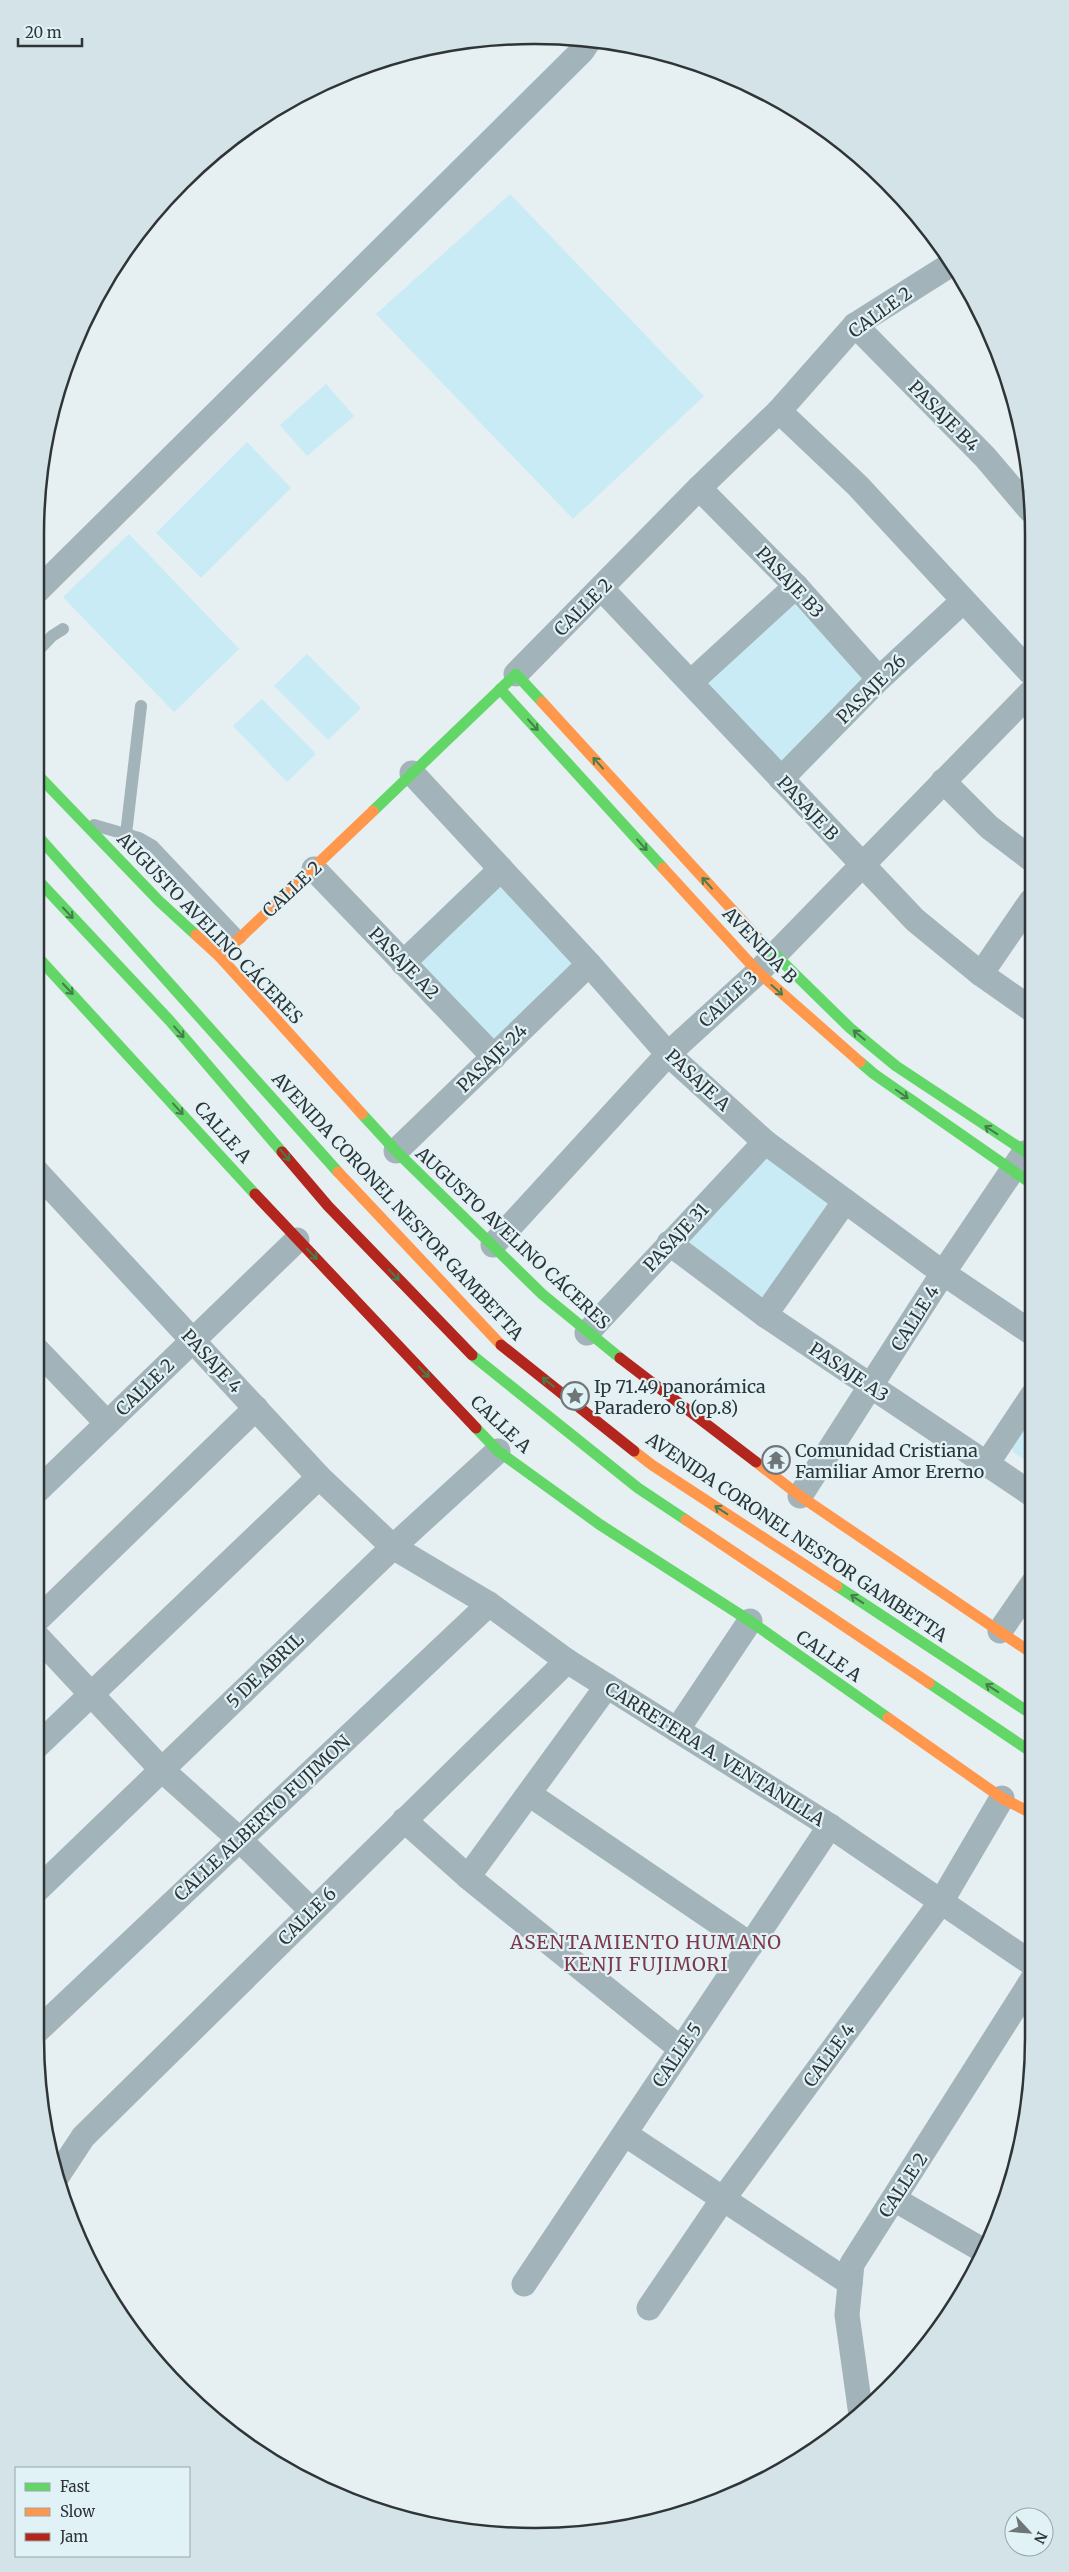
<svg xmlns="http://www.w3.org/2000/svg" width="1069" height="2572" viewBox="0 0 1069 2572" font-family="Merriweather,serif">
	<rect width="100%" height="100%" fill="#e6eff2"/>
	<g fill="#c9ebf5">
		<path d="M510 194 704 396 573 519 376 314Z"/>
		<path d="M326 384 354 416 307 456 280 425Z"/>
		<path d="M247 442 291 488 201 578 156 533Z"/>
		<path d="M129 534 239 649 174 712 63 597Z"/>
		<path d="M788 603 795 604 862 675 863 680 783 766 702 684Z"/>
		<path d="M307 654 361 708 328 740 274 686Z"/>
		<path d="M262 699 316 754 287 782 233 726Z"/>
		<path d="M495 885 505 887 573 957V969L495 1044 417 968 419 955Z"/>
		<path d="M761 1152 836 1204 765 1303 681 1243Z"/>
		<path d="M1032 1413V1465L1013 1452 1012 1444Z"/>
	</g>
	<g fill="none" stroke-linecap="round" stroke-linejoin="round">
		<g stroke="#a2b4ba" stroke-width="12">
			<path d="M35 654 52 636 63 629"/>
			<path d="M94 825 139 838 153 846 240 938"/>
			<path d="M126 834 141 706"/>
		</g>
		<g stroke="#a2b4ba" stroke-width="25">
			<path d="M855 325 985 457 1030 510"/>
			<path d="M779 411 858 486 1030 672"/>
			<path d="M699 488 796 586 879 679"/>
			<path d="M601 588 915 920 981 974 1031 1009"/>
			<path d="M35 593 582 51 590 39"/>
			<path d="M516 674 699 488 779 411 855 325 950 265"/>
			<path d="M691 682 796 586"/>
			<path d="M412 773 589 964 668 1054 765 1142 943 1273 1032 1333"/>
			<path d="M781 779 879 679 963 601"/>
			<path d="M943 781 989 827 1031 859"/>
			<path d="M314 869 494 1057"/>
			<path d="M403 963 501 869"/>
			<path d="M981 974 1031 901"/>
			<path d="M396 1151 589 964"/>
			<path d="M35 1170 319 1477 393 1547 489 1604 567 1661 830 1826 1034 1965"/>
			<path d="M669 1243 765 1315 1033 1495"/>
			<path d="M493 1245 668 1054 758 972 1030 693"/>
			<path d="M765 1315 845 1201"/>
			<path d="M587 1333 765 1142"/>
			<path d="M35 1348 107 1423"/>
			<path d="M986 1465 1032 1396"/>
			<path d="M35 1493 297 1240"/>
			<path d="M800 1496 943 1273 1024 1153"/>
			<path d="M35 1622 256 1408"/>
			<path d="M1000 1631 1033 1583"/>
			<path d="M35 1634 162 1770 239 1839 312 1911"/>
			<path d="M677 1730 750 1621"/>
			<path d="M35 1748 319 1477"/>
			<path d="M529 1794 751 1945"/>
			<path d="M404 1820 468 1877 681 2049"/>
			<path d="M468 1877 607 1686"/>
			<path d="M35 1892 393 1547 498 1451"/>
			<path d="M35 2033 489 1604"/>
			<path d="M625 2134 850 2283"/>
			<path d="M56 2178 83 2137 567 1661"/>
			<path d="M894 2199 984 2251"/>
			<path d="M524 2284 830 1826"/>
			<path d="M649 2308 723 2199 941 1902 1002 1798"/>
			<path d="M861 2415 847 2315 852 2264 1034 1977"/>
		</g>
		<g stroke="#63d668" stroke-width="11">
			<path d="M500 689 663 868"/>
			<path d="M35 772 159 901 196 935"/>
			<path d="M373 811 516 674 542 702"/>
			<path d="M35 833 338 1172"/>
			<path d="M35 877 170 1021 282 1152"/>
			<path d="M758 938 850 1028 896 1066 1032 1156"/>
			<path d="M35 954 255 1194"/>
			<path d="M860 1062 874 1074 1032 1184"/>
			<path d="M362 1114 396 1151 542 1294 620 1358"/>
			<path d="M472 1355 638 1488 686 1520"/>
			<path d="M476 1428 498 1451 599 1524 750 1621 888 1718"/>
			<path d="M837 1586 1033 1715"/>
			<path d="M929 1683 1033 1753"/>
		</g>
		<g stroke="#ff974d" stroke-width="11">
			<path d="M542 702 758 938"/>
			<path d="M663 868 758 972 860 1062"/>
			<path d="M196 935 220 957 362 1114"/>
			<path d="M220 957 373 811"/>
			<path d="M338 1172 501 1345"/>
			<path d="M634 1451 652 1465 837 1586"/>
			<path d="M756 1462 800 1496 1033 1654"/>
			<path d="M686 1520 929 1683"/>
			<path d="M888 1718 1002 1798 1033 1814"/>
		</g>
		<g stroke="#b3261e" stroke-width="11">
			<path d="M282 1152 328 1206 472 1355"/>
			<path d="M255 1194 476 1428"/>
			<path d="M501 1345 634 1451"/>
			<path d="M620 1358 756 1462"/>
		</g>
	</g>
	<defs><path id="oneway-shaft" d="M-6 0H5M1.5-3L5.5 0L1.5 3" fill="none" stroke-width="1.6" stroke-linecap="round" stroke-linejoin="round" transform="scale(1.25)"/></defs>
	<g stroke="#467d4d">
		<use href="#oneway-shaft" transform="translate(533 725) rotate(48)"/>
		<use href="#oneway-shaft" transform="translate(598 763) rotate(-132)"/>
		<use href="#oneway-shaft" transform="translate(642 845) rotate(48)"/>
		<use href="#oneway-shaft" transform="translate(707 883) rotate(-132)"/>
		<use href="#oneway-shaft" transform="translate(68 913) rotate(47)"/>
		<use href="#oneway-shaft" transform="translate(68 989) rotate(47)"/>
		<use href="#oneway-shaft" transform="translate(777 990) rotate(42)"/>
		<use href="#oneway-shaft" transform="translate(179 1032) rotate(49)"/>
		<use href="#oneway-shaft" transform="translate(859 1035) rotate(-140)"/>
		<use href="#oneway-shaft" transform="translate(902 1094) rotate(35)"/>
		<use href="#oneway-shaft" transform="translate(178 1109) rotate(48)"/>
		<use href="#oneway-shaft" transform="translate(991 1130) rotate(-147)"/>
		<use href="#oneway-shaft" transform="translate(285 1155) rotate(49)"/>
		<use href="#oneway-shaft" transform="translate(312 1254) rotate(46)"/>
		<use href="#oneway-shaft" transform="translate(394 1275) rotate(46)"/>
		<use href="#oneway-shaft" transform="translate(424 1372) rotate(46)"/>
		<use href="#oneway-shaft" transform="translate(548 1382) rotate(-142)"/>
		<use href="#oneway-shaft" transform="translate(721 1510) rotate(-147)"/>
		<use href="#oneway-shaft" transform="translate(857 1599) rotate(-147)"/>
		<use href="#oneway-shaft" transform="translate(992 1688) rotate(-147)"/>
	</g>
	<defs>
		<symbol id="sight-ring" viewBox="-11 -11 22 22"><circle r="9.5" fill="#e1f2f7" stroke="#6f7678" stroke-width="1.5"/><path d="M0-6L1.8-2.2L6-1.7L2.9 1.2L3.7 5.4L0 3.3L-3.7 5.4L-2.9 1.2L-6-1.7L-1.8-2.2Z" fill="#6f7678"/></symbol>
		<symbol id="temple-ring" viewBox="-11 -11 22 22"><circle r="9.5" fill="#e1f2f7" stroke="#6f7678" stroke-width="1.5"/><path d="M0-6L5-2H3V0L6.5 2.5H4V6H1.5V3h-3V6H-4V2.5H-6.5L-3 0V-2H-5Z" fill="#6f7678"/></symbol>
	</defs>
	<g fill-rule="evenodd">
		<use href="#sight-ring" x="559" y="1380" width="32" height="32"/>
		<use href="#temple-ring" x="760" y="1444" width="32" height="32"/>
	</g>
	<g text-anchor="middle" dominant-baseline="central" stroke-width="4.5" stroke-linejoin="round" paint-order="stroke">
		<g font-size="18" fill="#2f3537" stroke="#e1f2f7">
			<text transform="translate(880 312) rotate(-36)">CALLE 2</text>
			<text transform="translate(944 416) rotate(45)">PASAJE B4</text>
			<text transform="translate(790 582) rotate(47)">PASAJE B3</text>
			<text transform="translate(583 607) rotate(-45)">CALLE 2</text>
			<text transform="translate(871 689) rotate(-45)">PASAJE 26</text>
			<text transform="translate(808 808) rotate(47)">PASAJE B</text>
			<text transform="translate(292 889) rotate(-43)">CALLE 2</text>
			<text transform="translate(210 928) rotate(46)">AUGUSTO AVELINO CÁCERES</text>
			<text transform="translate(760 945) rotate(46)">AVENIDA B</text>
			<text transform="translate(404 963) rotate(46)">PASAJE A2</text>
			<text transform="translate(728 999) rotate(-43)">CALLE 3</text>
			<text transform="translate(492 1058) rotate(-44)">PASAJE 24</text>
			<text transform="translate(698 1080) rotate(43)">PASAJE A</text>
			<text transform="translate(223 1132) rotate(48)">CALLE A</text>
			<text transform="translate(398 1206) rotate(47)">AVENIDA CORONEL NESTOR GAMBETTA</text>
			<text transform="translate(676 1237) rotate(-47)">PASAJE 31</text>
			<text transform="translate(513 1238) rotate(43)">AUGUSTO AVELINO CÁCERES</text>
			<text transform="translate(915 1318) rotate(-58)">CALLE 4</text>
			<text transform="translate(212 1361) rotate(47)">PASAJE 4</text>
			<text transform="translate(849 1372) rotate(34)">PASAJE A3</text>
			<text transform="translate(145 1387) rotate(-44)">CALLE 2</text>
			<text transform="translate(501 1424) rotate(43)">CALLE A</text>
			<text transform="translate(797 1537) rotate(34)">AVENIDA CORONEL NESTOR GAMBETTA</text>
			<text transform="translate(829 1656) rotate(35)">CALLE A</text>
			<text transform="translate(265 1670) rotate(-44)">5 DE ABRIL</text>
			<text transform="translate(715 1754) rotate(32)">CARRETERA A. VENTANILLA</text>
			<text transform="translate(262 1818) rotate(-43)">CALLE ALBERTO FUJIMON</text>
			<text transform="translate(307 1916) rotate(-45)">CALLE 6</text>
			<text transform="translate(677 2055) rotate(-56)">CALLE 5</text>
			<text transform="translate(829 2055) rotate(-54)">CALLE 4</text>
			<text transform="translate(903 2185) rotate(-57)">CALLE 2</text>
		</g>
		<g font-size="18" fill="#2f3537" stroke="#e1f2f7" text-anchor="start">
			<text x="594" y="1386">Ip 71.49 panorámica<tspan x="594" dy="21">Paradero 8 (op.8)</tspan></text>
			<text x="795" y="1450">Comunidad Cristiana<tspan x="795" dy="21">Familiar Amor Ererno</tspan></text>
		</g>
		<g font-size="19" letter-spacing="1" fill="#803849" stroke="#e1f2f7">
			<text x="646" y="1942">ASENTAMIENTO HUMANO<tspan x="646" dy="22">KENJI FUJIMORI</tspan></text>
		</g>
	</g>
	<path d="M0 0H1069V2572H0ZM534 44H535A490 490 0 0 1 1025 534V2038A490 490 0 0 1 535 2528H534A490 490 0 0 1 44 2038V534A490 490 0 0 1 534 44Z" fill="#d3e3e8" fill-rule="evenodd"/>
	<path fill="none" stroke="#2f3537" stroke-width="2.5" d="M534 44H535A490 490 0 0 1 1025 534V2038A490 490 0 0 1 535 2528H534A490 490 0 0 1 44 2038V534A490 490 0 0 1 534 44Z"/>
	<rect x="15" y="2467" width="175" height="90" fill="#e1f2f7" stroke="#9aa6aa"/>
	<rect x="25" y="2483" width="25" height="8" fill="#63d668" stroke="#9aa6aa"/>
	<text x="60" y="2492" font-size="15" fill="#2f3537">Fast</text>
	<rect x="25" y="2508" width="25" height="8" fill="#ff974d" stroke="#9aa6aa"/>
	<text x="60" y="2517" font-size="15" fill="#2f3537">Slow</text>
	<rect x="25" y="2533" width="25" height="8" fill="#b3261e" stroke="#9aa6aa"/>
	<text x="60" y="2542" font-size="15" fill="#2f3537">Jam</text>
	<g transform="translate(1029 2532) rotate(116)"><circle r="24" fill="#e1f2f7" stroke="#9aa6aa"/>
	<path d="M0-4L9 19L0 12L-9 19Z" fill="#6f7678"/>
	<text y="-8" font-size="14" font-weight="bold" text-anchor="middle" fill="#2f3537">N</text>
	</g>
	<path d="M18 38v8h64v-8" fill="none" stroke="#2f3537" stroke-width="2.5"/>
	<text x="25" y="38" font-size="15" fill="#2f3537" stroke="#e1f2f7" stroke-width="4" paint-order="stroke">20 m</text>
</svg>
